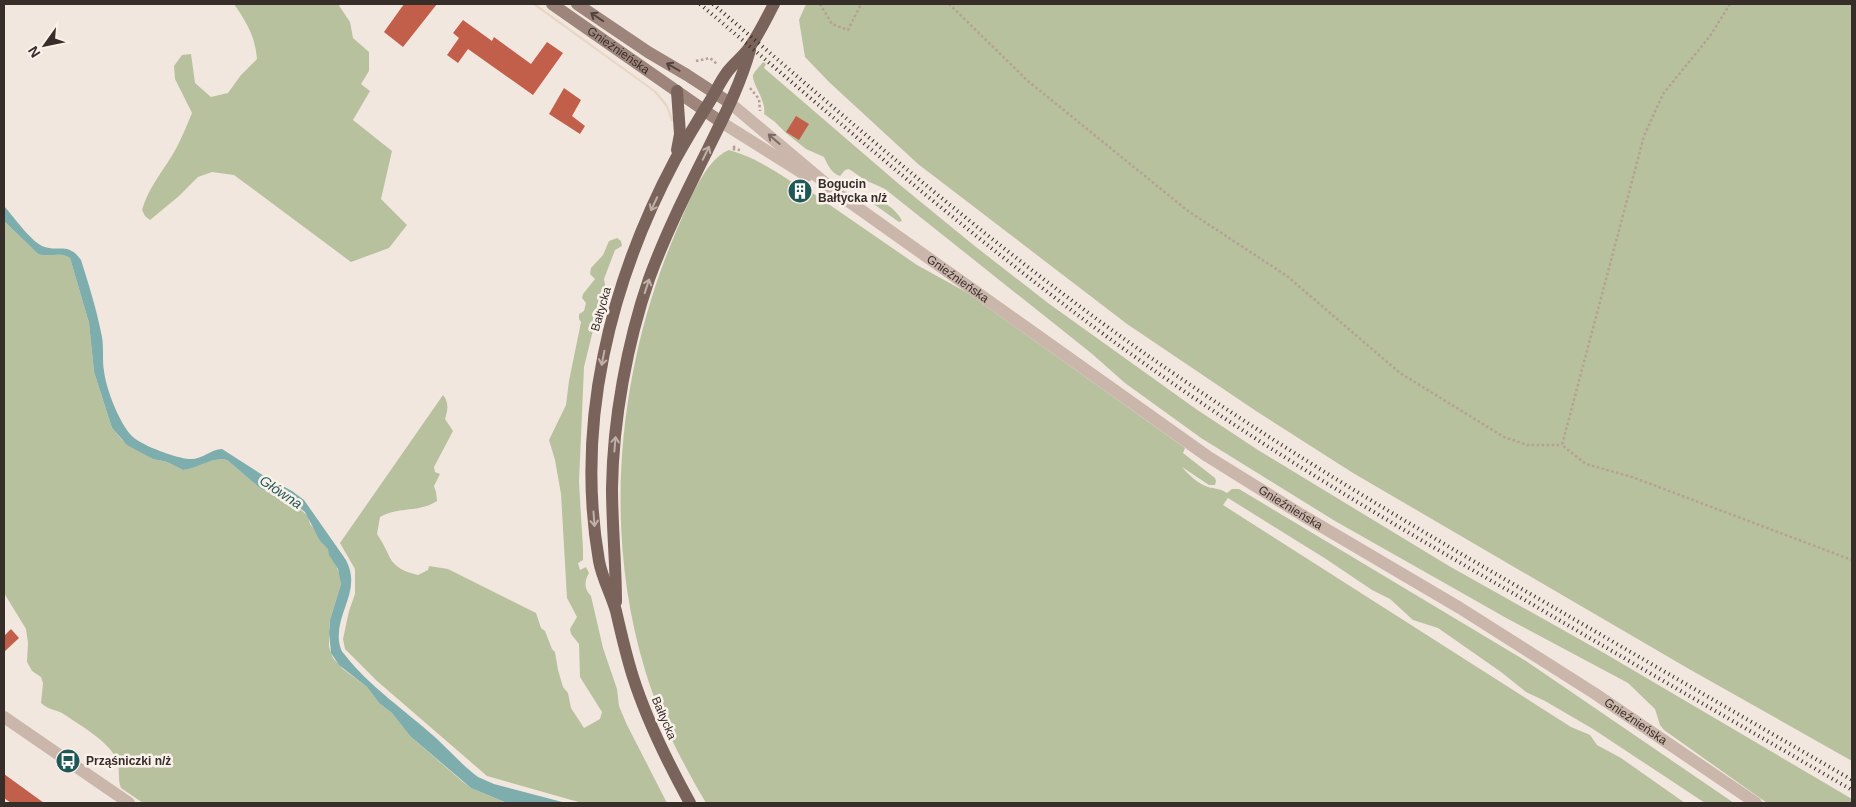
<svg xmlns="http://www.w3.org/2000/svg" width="1856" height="807" viewBox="0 0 1856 807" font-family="Arial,sans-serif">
	<rect width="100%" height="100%" fill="#f2e7de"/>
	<g fill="#b8c19e">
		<path d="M234 4H338L350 22 353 38 369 52V71L361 84 370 91 353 120 392 151 381 199 407 225 389 248 351 262 234 175 212 172 198 177 179 196 150 220 145 216 142 210C148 190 157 179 168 162 178 147 185 130 192 113L175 79 174 66 182 55 191 54 195 83 211 97 228 93 241 75 257 59C255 36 247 23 234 4Z"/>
		<path d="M806 4H1852V761L1689 669 1353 473 1256 411 1127 324 918 164 829 82 805 57 799 20Z"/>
		<path d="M763 62 766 64 764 68 900 185 976 247 1048 303 1196 409 1258 450 1449 566 1604 653 1852 799V803H1767L1664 730 1660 725 1655 709 1628 683 1508 619 1335 521 1201 438 1125 383 1091 353 885 189 865 180 849 169 845 170 840 176C831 173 828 165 824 157L806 149 786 133 775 122 764 114C767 102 751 82 753 75 755 71 760 66 763 62Z"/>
		<path d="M729 150C756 157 787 178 809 194L811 192 917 265 966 292 1185 448 1183 453 1215 478 1216 481 1215 485H1209L1182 467C1188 474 1198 484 1208 487 1215 489 1220 488 1227 493L1232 489H1239L1526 661 1734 803H1705L1593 729 1545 701 1526 692 1501 672 1438 628 1413 620 1390 599 1372 590 1326 559 1228 498 1223 505 1571 727 1590 735 1597 745 1621 758 1685 803H706C681 761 659 717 645 670 602 528 618 369 675 234 686 210 703 160 729 150Z"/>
		<path d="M867 195C880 199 896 208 902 221L899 222 868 200Z"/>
		<path d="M4 221 38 254C49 258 60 251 70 258L89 323 94 372 112 428 122 440 153 459 167 462 183 470C197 469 212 456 227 460L261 489 287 498 308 516 310 524 318 534 320 541 329 549 340 575 341 584 330 620 329 628V647L333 658 343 669 367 687 379 703 392 713 410 736 463 782 471 788 507 803H143L121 788C117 778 121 768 116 758 107 740 78 724 62 713 54 709 49 710 41 703L43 683 41 677 32 671 27 662 28 643 26 629 4 593Z"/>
		<path d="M617 238 621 241 622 246 615 250 604 279 606 290 596 318 584 367 579 482 583 549V560L578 563 580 570 586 567 589 573C584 582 584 588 591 596L603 648 617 689 619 706 627 725 667 803H582L487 776 377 681 345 649 343 639 349 611 355 594V569L340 543 443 395C449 402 448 410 445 419L453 431 434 467 435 472 440 474 434 486 436 492 437 501C419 513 400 506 380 517L377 534C393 557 386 567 418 575L428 570 429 566 448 569 536 613 541 628 545 631 552 649 555 652 558 670 563 687 568 693 571 708 584 728 600 719 602 712 580 677 579 644 571 634 570 629 577 617 567 598 561 494 555 460 549 440 566 405 569 381 581 322 579 319V314L584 311 586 303 582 298 583 294 595 279 590 274 591 268 603 255 609 241Z"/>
	</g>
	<path fill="#e9d7c5" d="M532 4H536L656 91 667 104 674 121H671L666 107 654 92Z"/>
	<path fill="#7daead" d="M4 206C14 217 29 239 42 246 58 253 68 241 81 260 89 285 97 311 102 337 104 349 102 360 104 371 106 389 120 425 133 437 143 446 176 458 189 459 202 460 211 449 222 449L261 474 292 491 304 500 346 560C362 591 336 611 339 641 340 647 341 651 345 655 370 687 406 711 436 738 450 751 463 766 478 777L494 784 566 803H507L471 788 410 736 392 713 379 703 367 687 339 665 331 653 329 633 330 620 341 584 338 569 329 555 328 549 320 541 305 512 287 498 261 489 227 460C213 456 197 469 183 470L167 462 153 459 127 445 112 428 94 372 89 323 70 258C60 251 49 258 38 254L4 221Z"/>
	<g fill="#c25f4b">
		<path d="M404 4H437L403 47 384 32Z"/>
		<path d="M463 20 492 41 494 37 531 64 547 42 563 53 533 95 468 49 458 63 447 55 459 38 453 33Z"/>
		<path d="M564 88 581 100 572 116 585 126 580 134 549 114Z"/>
		<path d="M796 116 809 124 799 140 786 132Z"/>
		<path d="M11 629 19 638 4 652V636Z"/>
		<path d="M4 774 44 803H11L4 798Z"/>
	</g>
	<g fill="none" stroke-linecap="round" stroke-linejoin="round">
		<g stroke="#b6a094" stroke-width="2.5" stroke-dasharray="2.5 2.5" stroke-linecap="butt">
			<path d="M820 4 832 24 848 30 861 4"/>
			<path d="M949 4 1028 81 1188 211 1287 276 1400 373 1504 437 1527 445H1562"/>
			<path d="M1730 4 1710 36 1663 94 1644 136 1562 445 1586 464 1632 477 1852 560"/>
			<path d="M696 61 710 58 717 64"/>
			<path d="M750 88 759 99 760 111"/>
			<path d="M735 146 732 149 740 150"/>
		</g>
		<g stroke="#cab6aa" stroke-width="12">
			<path id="s1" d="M730 103 837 193 1207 456 1302 515 1460 608 1594 693 1756 803"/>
			<path d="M721 122 807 176"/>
			<path d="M4 717 129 803"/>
		</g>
		<g stroke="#9e857b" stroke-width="12">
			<path id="s2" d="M552 4 721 122"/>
			<path d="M577 4 648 52 687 75 730 103"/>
		</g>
		<g stroke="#79635b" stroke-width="12">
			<path d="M677 91 680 134 677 150"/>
			<path d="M616 602C616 564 612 526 612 488 613 420 627 343 649 279 665 235 686 193 707 151 723 118 740 86 750 50"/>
			<path d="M690 803C668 763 647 721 633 677 626 655 621 633 616 611 611 594 602 578 599 561 575 424 610 282 675 160 686 140 698 120 710 101 716 91 721 80 728 71 735 62 745 55 751 45 760 32 767 17 774 4"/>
		</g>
		<g stroke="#372d29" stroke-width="4" stroke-dasharray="1 4" stroke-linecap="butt">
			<path d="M700 4C852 133 1002 265 1165 378 1283 460 1406 532 1530 603 1637 666 1745 728 1852 790"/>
			<path d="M713 4C862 132 1010 262 1173 373 1293 456 1419 530 1546 603 1648 662 1750 721 1852 780"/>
		</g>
	</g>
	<defs><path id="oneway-shaft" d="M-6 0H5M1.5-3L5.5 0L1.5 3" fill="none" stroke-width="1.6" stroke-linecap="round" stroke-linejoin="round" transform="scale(1.25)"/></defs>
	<g stroke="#51433e">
		<use href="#oneway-shaft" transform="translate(597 17) rotate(-146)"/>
		<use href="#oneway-shaft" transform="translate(673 67) rotate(-150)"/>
	</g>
	<use stroke="#796b63" href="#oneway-shaft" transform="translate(774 139) rotate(-139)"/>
	<g stroke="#bfb1aa">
		<use href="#oneway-shaft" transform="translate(706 153) rotate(-64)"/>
		<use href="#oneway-shaft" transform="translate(654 204) rotate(115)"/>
		<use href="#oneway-shaft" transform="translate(647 286) rotate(-72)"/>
		<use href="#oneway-shaft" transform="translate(603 358) rotate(101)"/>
		<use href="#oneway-shaft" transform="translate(615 444) rotate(-85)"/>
		<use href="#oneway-shaft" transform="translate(594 519) rotate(86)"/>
	</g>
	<defs>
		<symbol id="building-disc" viewBox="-11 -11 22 22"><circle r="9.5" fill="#205857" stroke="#f9f1ea"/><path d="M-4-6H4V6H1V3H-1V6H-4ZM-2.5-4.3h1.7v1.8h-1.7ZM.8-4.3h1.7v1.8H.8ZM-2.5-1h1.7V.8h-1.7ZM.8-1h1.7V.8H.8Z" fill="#fff"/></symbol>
		<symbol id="bus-disc" viewBox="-11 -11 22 22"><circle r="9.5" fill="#205857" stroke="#f9f1ea"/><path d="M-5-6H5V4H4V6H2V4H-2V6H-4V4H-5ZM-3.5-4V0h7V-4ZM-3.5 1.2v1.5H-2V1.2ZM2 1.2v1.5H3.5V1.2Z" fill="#fff"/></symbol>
	</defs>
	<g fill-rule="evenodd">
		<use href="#building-disc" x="786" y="177" width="28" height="28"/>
		<use href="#bus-disc" x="54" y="747" width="28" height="28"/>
	</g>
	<g text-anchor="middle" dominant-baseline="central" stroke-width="5" stroke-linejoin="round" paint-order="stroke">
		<g font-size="12" fill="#372d29" stroke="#f9f1ea">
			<text stroke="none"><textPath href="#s2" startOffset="81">Gnieźnieńska</textPath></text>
			<text stroke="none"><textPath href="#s1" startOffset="288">Gnieźnieńska</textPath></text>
			<text transform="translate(601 309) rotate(-74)">Bałtycka</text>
			<text stroke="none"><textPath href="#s1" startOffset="692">Gnieźnieńska</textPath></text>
			<text transform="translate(664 718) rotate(67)">Bałtycka</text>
			<text stroke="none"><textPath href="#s1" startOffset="1098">Gnieźnieńska</textPath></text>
		</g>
		<g font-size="12" font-weight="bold" fill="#372d29" stroke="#f9f1ea" text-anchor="start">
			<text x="818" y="184">Bogucin<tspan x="818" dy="14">Bałtycka n/ż</tspan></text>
			<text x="86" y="761">Prząśniczki n/ż</text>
		</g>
		<g font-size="14" font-style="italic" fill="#205857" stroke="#f9f1ea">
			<text transform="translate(281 492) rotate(34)">Główna</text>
		</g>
	</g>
	<rect width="1856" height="807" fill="none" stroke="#372d29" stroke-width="10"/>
	<g transform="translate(45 45) rotate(237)" stroke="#f9f1ea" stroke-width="4" paint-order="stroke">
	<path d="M0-4L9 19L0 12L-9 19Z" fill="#372d29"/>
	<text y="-8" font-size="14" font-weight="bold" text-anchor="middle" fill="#372d29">N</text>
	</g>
</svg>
